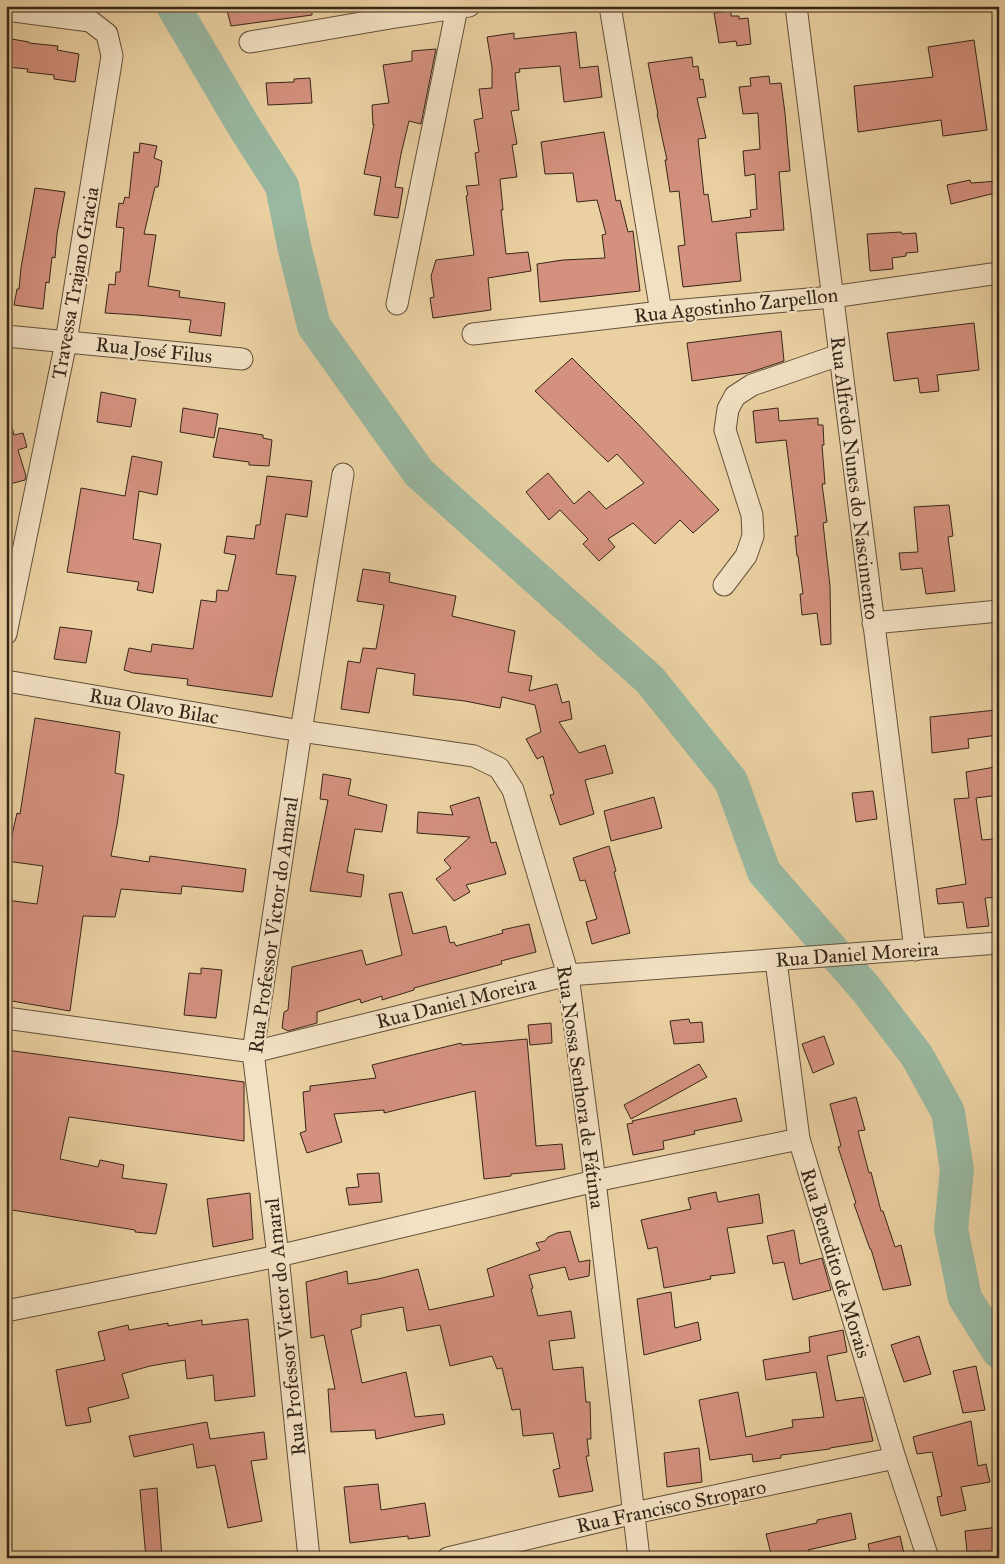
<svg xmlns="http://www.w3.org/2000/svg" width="1005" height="1564" viewBox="0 0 1005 1564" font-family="'IM FELL Great Primer',serif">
	<rect width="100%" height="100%" fill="#ebd1a2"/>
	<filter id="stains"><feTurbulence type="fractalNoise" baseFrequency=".004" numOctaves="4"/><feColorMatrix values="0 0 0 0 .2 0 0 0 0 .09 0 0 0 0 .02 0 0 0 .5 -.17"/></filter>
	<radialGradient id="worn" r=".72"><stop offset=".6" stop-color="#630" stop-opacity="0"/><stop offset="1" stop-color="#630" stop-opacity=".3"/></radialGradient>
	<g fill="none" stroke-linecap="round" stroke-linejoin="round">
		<path stroke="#99b8a1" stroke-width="34" d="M173 6 243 125 282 186 295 250 314 326 419 473 650 680 731 781 764 872 866 989 917 1056 948 1112 957 1170 951 1229 965 1298 999 1352"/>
	</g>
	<g fill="#d4917e" stroke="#362619">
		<path d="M226 6H312V15L231 26Z"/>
		<path d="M731 11V16H739V19L748 18 751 44 737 46 736 41 719 43 714 13Z"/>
		<path d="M576 32 580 68 598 66 602 97 564 102 560 66 519 69 520 72 515 73 519 110 511 111 517 144 512 145 517 177 500 179 503 210H501L506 254 528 252 531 271 488 278 491 310 433 318 430 298 434 297 431 276 436 260 474 255 466 196 468 195 466 186 479 185 475 153 479 152 474 120 483 118 479 89 492 88V67L487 37 514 33V39Z"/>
		<path d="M6 38 29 42V43L58 46 57 50 79 54 75 82 54 79V75L27 72 28 69 6 67Z"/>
		<path d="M974 40 987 130 943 136 941 120 858 132 854 86 933 77 928 47Z"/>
		<path d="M436 49 421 124 409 121 401 154 395 187 403 188 398 218 374 215 381 177 364 174 374 124 373 125 372 105 389 103 383 65 412 61V51Z"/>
		<path d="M692 57 693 67 698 66 700 80 703 79 706 97 697 98 706 138 698 139 704 195 708 194 712 222 751 217 750 210 757 209 755 174 745 176 743 151 760 149 758 113 743 114 739 87 751 86 750 78 769 76 770 84 781 83 785 113 790 171 779 172 784 230 736 233 741 281 683 287 678 246 685 245 679 191 670 192 665 160H667L657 114H658L648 63Z"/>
		<path d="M310 78 312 103 268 105 266 83 294 82V79Z"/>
		<path d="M604 132 616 201 620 200 628 232 633 231 640 291 540 302 537 264 563 260 605 258 602 235 606 234 597 200 577 202 573 173 545 174 541 142Z"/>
		<path d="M140 143 157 146 154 158 162 161 158 187H155L144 234 156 235 148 286 180 291 179 297 225 303 221 336 189 332 191 320 137 315 105 313 109 284 115 285 116 272H120L124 228 116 227 119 203 123 204 125 197 129 198 134 152 139 153Z"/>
		<path d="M970 180 971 183 999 181V192L951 204 947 185Z"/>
		<path d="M35 188 65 192 57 234 55 258 52 257 49 283 46 282 43 309 14 305 17 289H19L21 268Z"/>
		<path d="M901 232 902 234 916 233 918 252 906 253V256L892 258 893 269 870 271 867 234Z"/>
		<path d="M974 323 979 370 937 375 939 391 920 393 918 378 894 381 887 333Z"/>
		<path d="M781 331 784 361 748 373 692 381 687 343Z"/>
		<path d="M572 358 638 424 719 510 693 533 680 520 655 544 633 523 608 539 615 547 599 561 583 544 588 539 560 510 549 520 526 492 548 473 574 504 589 491 606 509 644 483 617 454 608 462 535 391Z"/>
		<path d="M101 392 136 399 131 427 97 422Z"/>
		<path d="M183 408 218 414 214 438 180 432Z"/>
		<path d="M778 408 779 421 818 418V425H823L824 445H822L825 484H822L827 522 823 523 830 586 831 644 821 645 817 613 802 615 800 594H803L798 556H797L795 536H798L786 440 756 443 753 411Z"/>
		<path d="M11 423 14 435 23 433 27 447 18 450 26 476 25 480 6 485V424Z"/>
		<path d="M219 428 263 435V438L272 440 269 466 249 465V462L213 457Z"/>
		<path d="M132 456 162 462 157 495 139 491 133 539 161 544 153 593 137 590 139 582 67 572 81 488 125 496Z"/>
		<path d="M267 476 312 481 307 517 286 514 276 574 296 576 272 697 187 685 188 679 133 673 124 670 129 648 151 652 152 644 193 649 201 600 216 602 217 590 228 591 236 555 224 553 227 536 254 539 256 525H260Z"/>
		<path d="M949 505 953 536 948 537 955 591 926 594 922 568 901 570 899 553 918 552 914 507Z"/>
		<path d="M363 569 390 573 389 582 456 596 452 616 515 631 508 672 532 676 529 691 557 684 562 703 569 701 572 719 559 722 579 753 605 745 613 773 585 780 594 814 560 825 550 795 554 794 543 756 537 759 526 739 541 732 535 705 502 697 500 708 465 701 413 695 415 674 377 668 369 713 341 709 348 661 360 663 363 648 376 649 384 605 357 601Z"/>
		<path d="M60 627 92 631 86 663 54 659Z"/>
		<path d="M996 710 998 735 968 739 969 748 932 753 930 717Z"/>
		<path d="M35 718 120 732 115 773 124 775 117 825 111 856 149 862 150 856 246 869 243 892 182 886 181 894 121 889 115 917 83 916 70 1011 6 1000V900L37 904 43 866 6 861 17 813 20 814Z"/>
		<path d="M995 767 999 795 976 798 982 840 993 839 997 879H999V897L985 898 989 926 967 928 963 902 938 904 936 889 966 884 954 799 969 798 966 772Z"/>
		<path d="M323 774 351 779 348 795 387 805 382 832 355 829 347 872 364 875 361 897 310 891 328 800 320 799Z"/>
		<path d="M873 791 877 819 856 822 852 793Z"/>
		<path d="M479 797 491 843 496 842 506 874 466 885 470 892 454 901 436 879 451 868 444 860 470 837 417 833 418 812 453 815 450 806Z"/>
		<path d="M654 797 662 828 611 841 604 811Z"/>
		<path d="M609 846 616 871 614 872 630 933 592 944 586 922 597 919 585 880 580 881 573 858Z"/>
		<path d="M402 892 413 934 446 926 450 943 454 942 456 946 503 933 502 930 529 924 536 952 501 961 502 964 414 988V990L382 1000V996L361 1003 360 999 317 1012V1023L288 1031 282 1028 284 1012 288 1010 292 967 362 950 366 965 402 955 389 894Z"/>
		<path d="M201 968 222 970 216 1018 184 1015 189 973 201 974Z"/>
		<path d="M689 1019 690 1023 702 1022 704 1042 674 1044 670 1021Z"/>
		<path d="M551 1023 552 1043 530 1045 528 1025Z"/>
		<path d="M824 1036 834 1064 813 1073 802 1044Z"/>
		<path d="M527 1039 536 1146 562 1144 565 1169 511 1174V1176L484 1179 475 1091 384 1113V1110L334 1114 342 1142 307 1153 300 1133 306 1131 303 1092 310 1091V1086L376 1078 372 1065 461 1043 462 1045Z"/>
		<path d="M6 1050 244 1082V1141L69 1117 60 1159 98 1167 100 1160 124 1165 122 1178 167 1184 156 1234 135 1232V1230L6 1209V1171L10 1148H6Z"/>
		<path d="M699 1064 707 1077 631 1119 624 1105Z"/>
		<path d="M856 1097 865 1130 858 1131 869 1173 871 1172 881 1211H883L895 1247 901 1245 911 1285 883 1290 871 1249H870L854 1204 856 1203 838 1147 841 1146 830 1104Z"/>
		<path d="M736 1098 742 1121 694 1131 695 1134 663 1141 664 1149 633 1155 627 1124 633 1123 632 1121Z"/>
		<path d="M379 1173 382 1202 349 1205 346 1188 359 1187 357 1174Z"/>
		<path d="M716 1192 718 1202 759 1194 763 1223 727 1228 735 1273 710 1276 711 1279 664 1288 657 1247 648 1249 641 1220 691 1209 688 1198Z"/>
		<path d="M250 1193 253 1239 213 1247 207 1199Z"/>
		<path d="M794 1230 800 1264 822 1258 831 1290 793 1300 784 1262 773 1264 767 1236Z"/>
		<path d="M570 1231 579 1262 590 1260 589 1276 569 1280 565 1267 529 1275 533 1288 531 1289 538 1316 571 1311 575 1338 549 1341 553 1370 583 1367 586 1402H590L591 1439H587L589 1456H586L593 1491 559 1497 553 1470 560 1468 553 1433 523 1436 520 1409 512 1410 502 1368 497 1369 492 1356 450 1366 440 1325 407 1331 403 1307 361 1315V1327L351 1330 362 1383 406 1372 415 1417 443 1414 445 1424 376 1439 375 1430 331 1432 328 1389H335L324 1335 311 1338 306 1282 347 1271 348 1284 378 1279 418 1269 429 1310 494 1296 487 1269 540 1250 536 1243 545 1241 548 1237 557 1233Z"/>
		<path d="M671 1292 675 1328 698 1322 701 1340 644 1355 637 1299Z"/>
		<path d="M248 1319 255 1396 215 1401 213 1375 187 1379 185 1360 150 1366 122 1374 129 1398 88 1408 91 1422 66 1426 56 1370 105 1360 98 1332 128 1325 129 1330 168 1323V1326L202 1320V1325Z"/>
		<path d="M843 1330 847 1352 827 1356 836 1401 863 1397 873 1441 830 1448V1449L781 1455V1458L753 1462 752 1454 710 1460 699 1400 738 1392 746 1437 793 1427 792 1420 824 1417 816 1372 766 1380 763 1360 810 1352 809 1337Z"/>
		<path d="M919 1336 931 1374 904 1382 891 1345Z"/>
		<path d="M976 1366 985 1410 963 1413 953 1371Z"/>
		<path d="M971 1421 978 1466 986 1464 990 1482 961 1487 966 1510 941 1516 937 1497 942 1496 932 1452 917 1454 913 1437Z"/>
		<path d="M207 1422 210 1439 264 1432 267 1459 251 1461 262 1521 228 1528 215 1465 197 1468 193 1444 134 1457 129 1436Z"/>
		<path d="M699 1448 702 1482 667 1487 664 1453Z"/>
		<path d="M378 1484 381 1510 425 1503 430 1536 408 1539V1536L350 1543 344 1487Z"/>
		<path d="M157 1488 162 1558H146L140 1490Z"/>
		<path d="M851 1513 856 1539 808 1550 810 1558H772L766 1534 817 1523V1520Z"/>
		<path d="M999 1527V1555L979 1558V1551L967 1552 965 1531Z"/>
		<path d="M900 1536 905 1558H871L868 1544Z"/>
	</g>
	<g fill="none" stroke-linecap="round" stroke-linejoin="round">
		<defs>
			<g id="minor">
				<path d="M610 6 661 312"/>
				<path d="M796 6 915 950"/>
				<path d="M6 10 90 21 107 34 112 56 66 342 6 634"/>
				<path d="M250 42 390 18 469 6"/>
				<path d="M397 304 457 8"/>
				<path d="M473 334 661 312 832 297 999 273"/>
				<path d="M6 336 242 359"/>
				<path d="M724 585 746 556 753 536 752 515 725 430 728 409 735 396 752 385 839 355"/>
				<path d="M873 623 999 611"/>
				<path d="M6 681 301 731 474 756 499 768 513 790 568 975 595 1181 639 1558"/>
				<path d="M776 961 799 1139 895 1458 928 1558"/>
				<path d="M6 1018 253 1052 568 975 999 943"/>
				<path d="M6 1311 278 1256 595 1181 799 1139"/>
				<path d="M309 1558 278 1256 253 1052 301 731 343 474"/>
				<path d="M448 1558 634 1513 895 1458"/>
			</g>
		</defs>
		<use href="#minor" stroke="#63513b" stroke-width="23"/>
		<use href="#minor" stroke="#f2e1c3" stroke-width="21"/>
	</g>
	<g text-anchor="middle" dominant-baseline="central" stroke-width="4.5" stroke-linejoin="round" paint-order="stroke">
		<g font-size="20" fill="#362619" stroke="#f2e1c3">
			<text transform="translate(75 283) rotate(-80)">Travessa Trajano Gracia</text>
			<text transform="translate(736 305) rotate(-6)">Rua Agostinho Zarpellon</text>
			<text transform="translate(154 350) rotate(6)">Rua José Filus</text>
			<text transform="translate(855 478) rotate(83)">Rua Alfredo Nunes do Nascimento</text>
			<text transform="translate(154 706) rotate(10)">Rua Olavo Bilac</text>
			<text transform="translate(273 925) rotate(-82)">Rua Professor Victor do Amaral</text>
			<text transform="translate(857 954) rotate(-4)">Rua Daniel Moreira</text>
			<text transform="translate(456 1002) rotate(-14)">Rua Daniel Moreira</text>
			<text transform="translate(581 1087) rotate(82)">Rua Nossa Senhora de Fátima</text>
			<text transform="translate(836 1263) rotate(73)">Rua Benedito de Morais</text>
			<text transform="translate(285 1327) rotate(-96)">Rua Professor Victor do Amaral</text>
			<text transform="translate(671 1506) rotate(-12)">Rua Francisco Stroparo</text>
		</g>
	</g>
	<rect width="1005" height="1564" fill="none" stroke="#ebd1a2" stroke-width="25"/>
	<rect x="8" y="8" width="990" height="1549" fill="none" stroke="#362619" stroke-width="2.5"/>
	<rect x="12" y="12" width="980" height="1539" fill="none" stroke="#362619"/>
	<rect width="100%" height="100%" filter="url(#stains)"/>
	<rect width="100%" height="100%" fill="url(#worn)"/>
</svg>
